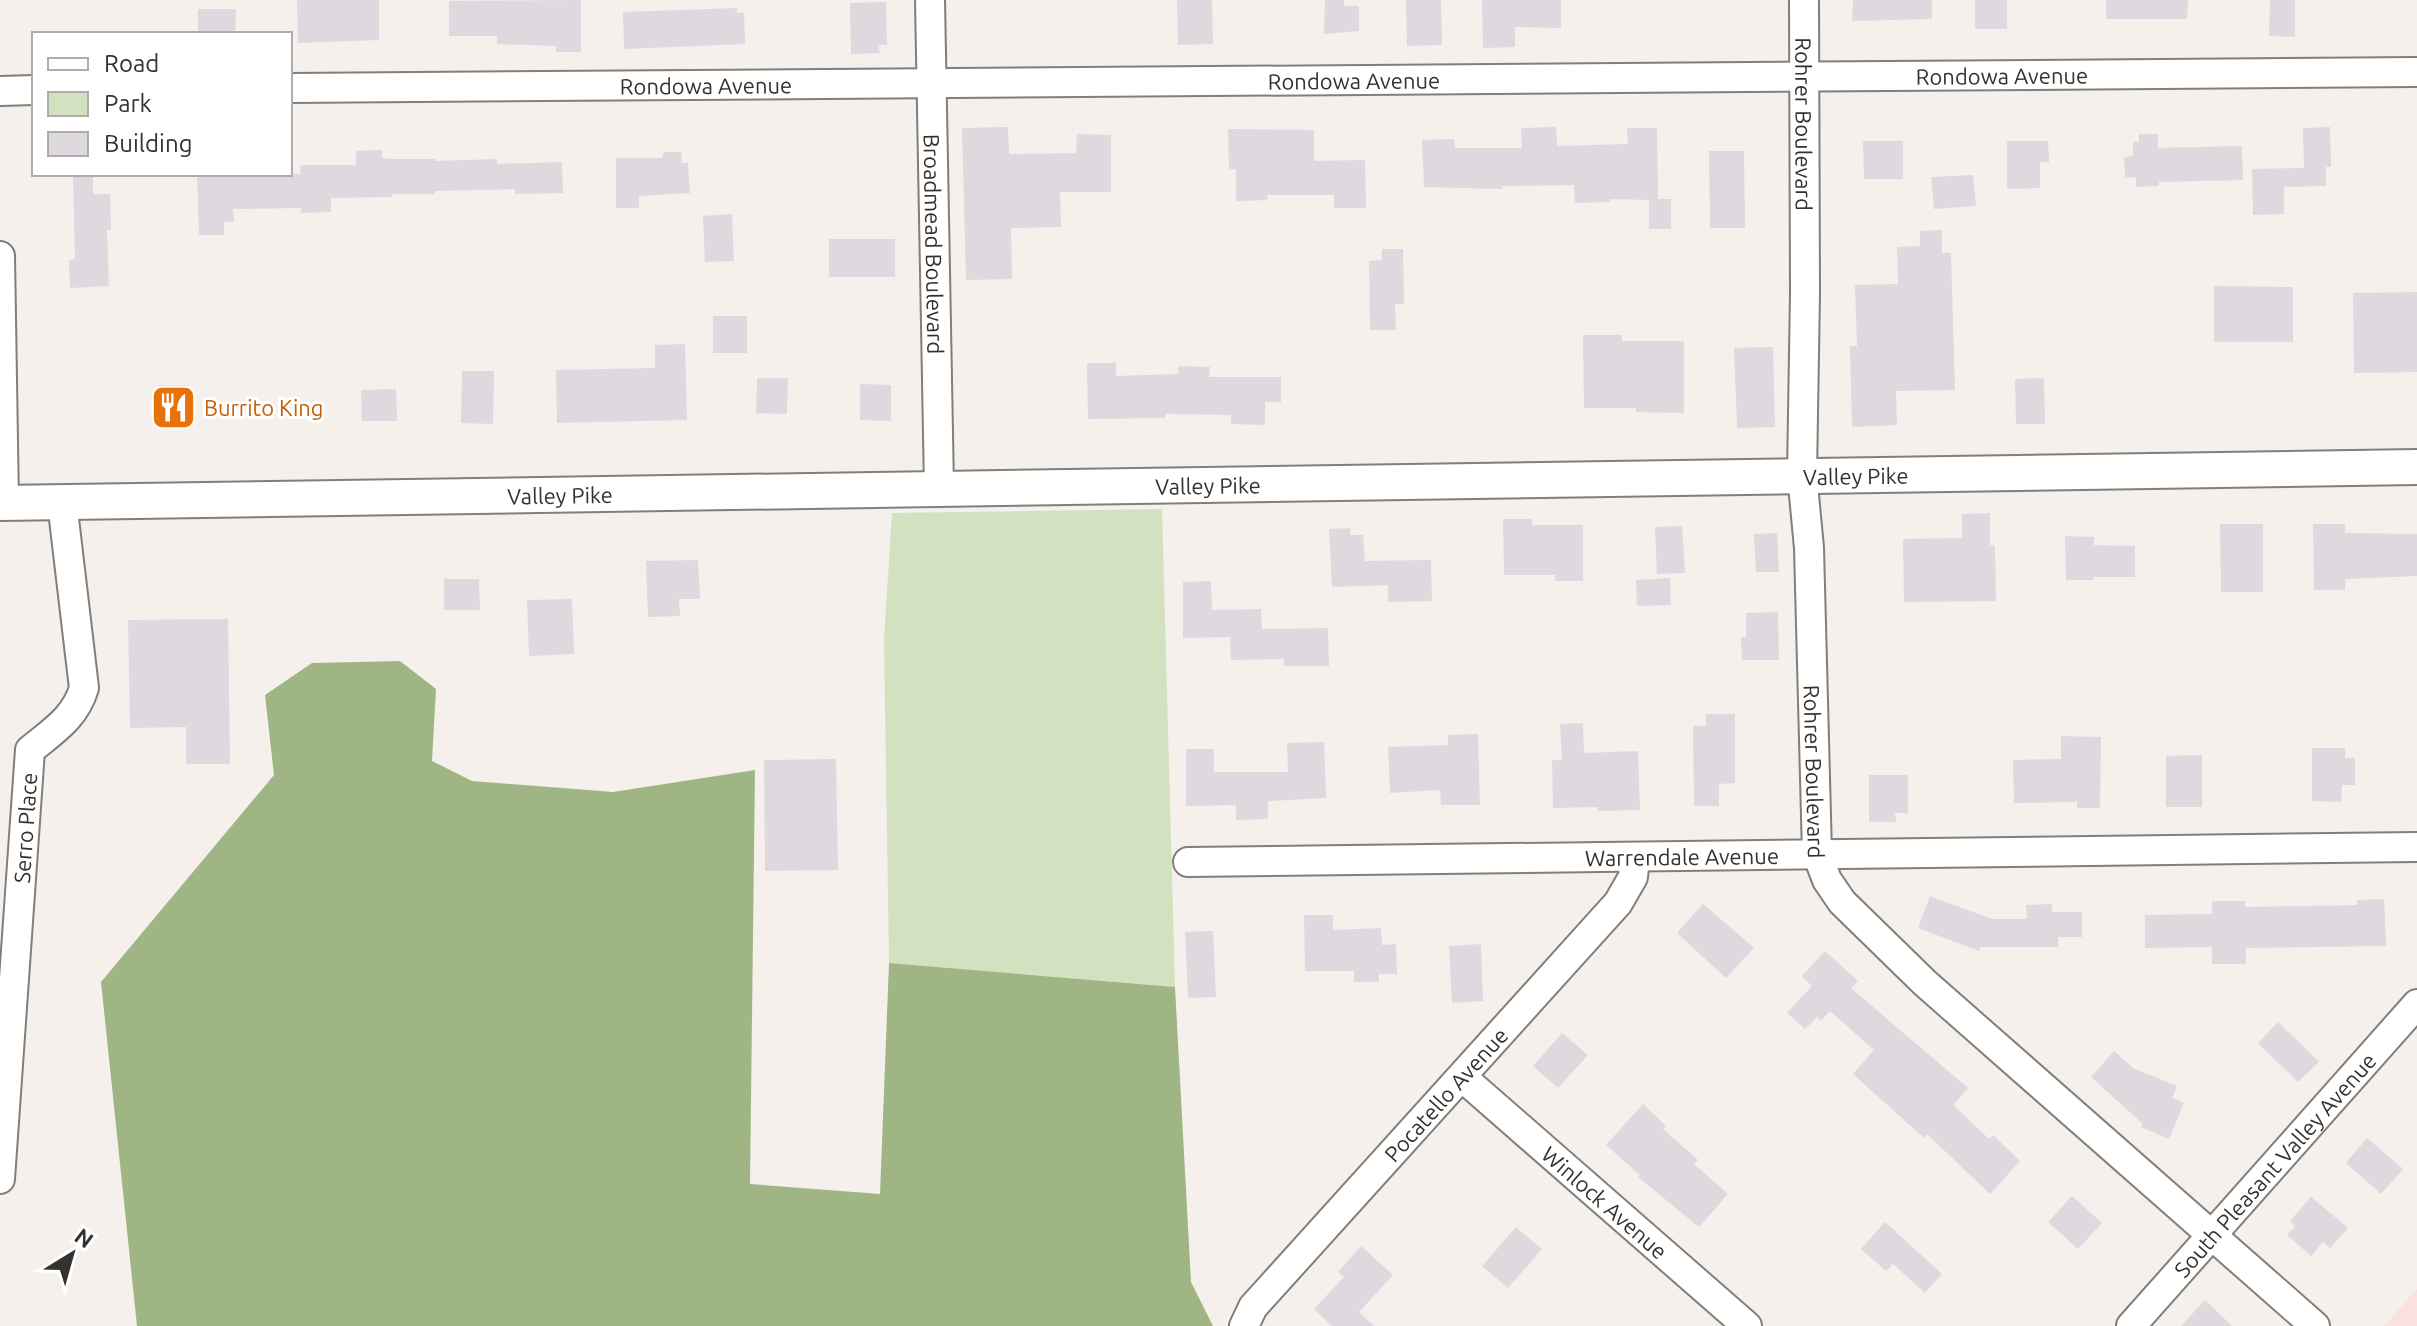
<svg xmlns="http://www.w3.org/2000/svg" width="2417" height="1326" viewBox="0 0 2417 1326" font-family="Ubuntu,sans-serif">
	<rect width="100%" height="100%" fill="#f5f0eb"/>
	<path fill="#fbe0e0" d="M2417 1289V1326H2384Z"/>
	<path fill="#d2e1c0" d="M1162 509 1175 987 889 963 884 639 892 513Z"/>
	<path fill="#9fb684" d="M400 661 436 689 432 761 472 781 613 792 755 770 750 1184 880 1194 889 963 1175 987 1191 1282 1213 1326H137L101 982 274 775 265 695 312 663Z"/>
	<g fill="#ddd9de">
		<path d="M297 0H379V40L298 43Z"/>
		<path d="M581 0V52H556V46L497 44V36H449V1Z"/>
		<path d="M1177 0H1212L1213 44 1178 45Z"/>
		<path d="M1325 0H1344V6H1359V31L1324 34Z"/>
		<path d="M1406 0H1441L1442 45 1407 46Z"/>
		<path d="M1482 0H1561V28L1515 27V47L1483 48Z"/>
		<path d="M1853 0H1932V19L1852 21Z"/>
		<rect x="1975" y="0" width="32" height="29"/>
		<path d="M2106 0H2188L2187 19H2106Z"/>
		<path d="M2270 0H2295V37L2269 36Z"/>
		<path d="M886 2 887 45H878L880 53 851 54 850 3Z"/>
		<path d="M737 8V13H744L745 44 624 49 623 12Z"/>
		<path d="M198 9H236L235 34H198Z"/>
		<path d="M1008 127 1009 154 1076 153 1077 134 1111 135V192H1060L1061 227 1011 228 1012 279 966 280 962 128Z"/>
		<path d="M1556 127 1557 146 1628 144 1627 128H1657L1658 199H1671V229H1649V200L1610 199V202L1575 203 1574 185 1502 186V189L1424 187 1422 140 1454 139 1455 148H1522L1521 128Z"/>
		<path d="M2330 127 2331 167H2326V186L2284 187V214L2253 215 2252 169 2304 168 2303 128Z"/>
		<path d="M1228 129 1314 130V161L1365 160 1366 208H1334V195H1267L1268 200 1236 201V169L1229 170Z"/>
		<path d="M2139 134H2158V148L2242 146 2243 180 2159 182V186L2136 187V177L2125 178 2124 157 2133 156V142H2139Z"/>
		<path d="M1863 141H1903V179H1864Z"/>
		<path d="M2007 141H2048L2049 162H2040V188L2007 189Z"/>
		<path d="M382 150V158L392 159H435V161L497 159V164L562 162 563 193 515 194V189L435 191V194H392V197L331 198V212L301 213V208L233 209 234 222H224V235H199L197 174H301L300 165H356V151Z"/>
		<path d="M1709 151H1744L1745 228H1710Z"/>
		<path d="M664 152H681L682 163H688L690 193 639 196V208H616V158H662Z"/>
		<path d="M73 174H93V194H110L111 230H107L109 286 70 288 69 260 75 259Z"/>
		<path d="M1973 175 1976 206 1934 209 1931 177Z"/>
		<path d="M732 214 734 261 705 262 703 216Z"/>
		<path d="M1942 230V253H1951L1955 390 1896 391 1897 425 1852 427 1850 346H1857L1855 285 1898 284 1897 247 1920 246V231Z"/>
		<rect x="829" y="239" width="66" height="38"/>
		<path d="M1382 249H1403L1404 304H1395L1396 330H1370L1369 261 1382 260Z"/>
		<path d="M2214 286 2293 287V342H2214Z"/>
		<path d="M2417 292V372L2354 373 2353 293Z"/>
		<rect x="713" y="316" width="34" height="37"/>
		<path d="M1583 335H1622V341H1684V413L1636 412V408H1584Z"/>
		<path d="M685 344 687 420 557 423 556 370 655 368V345Z"/>
		<path d="M1773 347 1775 427 1737 428 1734 348Z"/>
		<path d="M1087 363H1116V376L1178 374 1179 366 1210 367 1209 377H1281V402H1265V425L1231 424V415L1165 414V418L1088 419Z"/>
		<path d="M462 371H494L493 424 461 423Z"/>
		<path d="M757 378H788L787 414 756 413Z"/>
		<path d="M2044 378 2045 424H2016L2015 379Z"/>
		<path d="M860 384 891 385V421L860 420Z"/>
		<rect x="158" y="385" width="30" height="44"/>
		<path d="M396 389 397 421H362L361 390Z"/>
		<path d="M1990 513V545L1995 546 1996 601 1904 602 1903 539 1962 538V514Z"/>
		<path d="M1503 519H1532V525H1583V581H1555V575H1504Z"/>
		<path d="M2220 524H2263V592H2221Z"/>
		<path d="M2313 524H2345V533L2417 534V576L2345 579V590H2314Z"/>
		<path d="M1682 526 1685 573 1657 574 1655 527Z"/>
		<path d="M1350 528V535H1363L1365 561 1431 560 1432 601 1388 602V585L1332 587 1329 529Z"/>
		<path d="M1777 533 1779 572H1756L1754 534Z"/>
		<path d="M2065 536 2094 537V545L2135 546V577H2094V580H2066Z"/>
		<path d="M698 560 700 599H679L680 616 648 617 646 561Z"/>
		<path d="M1670 578 1671 605 1637 606 1636 580Z"/>
		<path d="M444 579H479L480 610H444Z"/>
		<path d="M1211 581 1212 610 1261 609 1262 629 1328 628 1329 666H1284V659L1231 660 1230 637 1183 638V582Z"/>
		<path d="M572 599 574 654 529 656 527 600Z"/>
		<path d="M1778 612 1779 660H1742L1741 637H1746V613Z"/>
		<path d="M228 619 230 764H186V727L130 728 128 620Z"/>
		<path d="M1706 714H1735V783L1719 784V806H1694L1693 726H1706Z"/>
		<path d="M1583 723 1584 753 1638 751 1640 810 1598 811V807L1553 808 1552 760H1562L1560 724Z"/>
		<path d="M1478 734 1480 805H1441L1440 790 1390 793 1388 747 1448 745V735Z"/>
		<path d="M2061 736 2101 737 2100 808H2077V802L2014 803 2013 760 2061 759Z"/>
		<path d="M1324 742 1326 798 1268 801V819L1236 820V805L1186 806V749H1214V772H1288L1287 743Z"/>
		<path d="M2312 748H2345V758H2355V785H2342L2341 802 2312 801Z"/>
		<path d="M2202 755V807H2166V756Z"/>
		<path d="M836 759 838 870 765 871 764 760Z"/>
		<path d="M1869 775H1908V813H1894L1897 822H1869Z"/>
		<path d="M1930 896 1992 919H2027L2026 905 2052 904V912H2082V937H2058V947H1981L1979 951 1918 928Z"/>
		<path d="M2384 899 2386 946 2246 948V964H2212V947L2145 948V915L2212 914V901H2245V907L2309 906 2357 905V900Z"/>
		<path d="M1703 904 1754 948 1726 978 1677 933Z"/>
		<path d="M1304 915H1333V930L1381 928 1382 945 1396 944 1397 974H1379V982H1354V971H1305Z"/>
		<path d="M1213 931 1216 997 1188 998 1185 932Z"/>
		<path d="M1481 944 1483 1001 1452 1003 1449 946Z"/>
		<path d="M1825 951 1858 981 1851 988 1968 1088 1953 1105 1989 1139 1993 1135 2020 1161 1990 1194 1927 1134 1924 1138 1853 1074 1874 1050 1830 1011 1821 1021 1817 1017 1805 1029 1787 1013 1812 986 1802 976Z"/>
		<path d="M2278 1022 2319 1062 2298 1082 2258 1043Z"/>
		<path d="M1562 1033 1588 1055 1558 1088 1533 1066Z"/>
		<path d="M2114 1051 2133 1068 2177 1086 2172 1098 2184 1103 2169 1139 2141 1127 2143 1124 2091 1077Z"/>
		<path d="M1643 1104 1666 1126 1663 1129 1698 1160 1694 1164 1728 1194 1699 1227 1638 1177 1640 1175 1606 1145Z"/>
		<path d="M2367 1138 2403 1169 2381 1194 2346 1163Z"/>
		<path d="M2072 1196 2102 1223 2078 1249 2048 1222Z"/>
		<path d="M2311 1197 2348 1228 2330 1248 2323 1242 2311 1256 2287 1235 2295 1226 2290 1221Z"/>
		<path d="M1885 1222 1942 1274 1925 1293 1893 1264 1886 1271 1861 1249Z"/>
		<path d="M1516 1227 1542 1249 1508 1288 1482 1266Z"/>
		<path d="M1361 1246 1393 1275 1359 1312 1374 1326H1332L1314 1309 1344 1277 1338 1272Z"/>
		<path d="M2205 1300 2232 1326H2181Z"/>
	</g>
	<g fill="none" stroke-linecap="round" stroke-linejoin="round">
		<defs>
			<g id="minor">
				<path id="s1" d="M930 0 939 488"/>
				<path id="s2" d="M1804 0 1805 293 1802 474 1809 548 1817 854 1827 880 1842 902 1925 983 2315 1326"/>
				<path id="s3" d="M290 88 2417 72"/>
				<path d="M0 91 34 90"/>
				<path d="M0 256 4 503"/>
				<path id="s4" d="M1188 862 2417 847"/>
				<path id="s5" d="M1462 1077 1747 1326"/>
				<path id="s6" d="M0 1179 30 750C53 731 75 718 84 688L62 502"/>
				<path id="s7" d="M1244 1326 1253 1307 1618 903 1633 877 1635 857"/>
				<path id="s8" d="M2131 1326 2417 1004"/>
			</g>
			<g id="tertiary">
				<path id="s9" d="M0 503 2417 467"/>
			</g>
		</defs>
		<use href="#minor" stroke="#827e79" stroke-width="32"/>
		<use href="#tertiary" stroke="#827e79" stroke-width="38"/>
		<use href="#minor" stroke="#fff" stroke-width="28"/>
		<use href="#tertiary" stroke="#fff" stroke-width="34"/>
	</g>
	<defs>
		<symbol id="restaurant-square" viewBox="-11 -11 22 22"><rect x="-9" y="-9" width="18" height="18" rx="4" fill="#e8710a" stroke="#fff"/><path d="M-5-6h1v4h1v-4h1v4h1v-4h1v5L-1.5 .5V6h-2V.5L-5-1ZM5-6V6H3V1.5H1.5Q1.5-4 5-6Z" fill="#fff"/></symbol>
	</defs>
	<g fill-rule="evenodd">
		<use href="#restaurant-square" x="148" y="382" width="51" height="51"/>
	</g>
	<g text-anchor="middle" dominant-baseline="central" stroke-width="6" stroke-linejoin="round" paint-order="stroke">
		<g font-size="22" fill="#343230" stroke="#fff">
			<text stroke="none"><textPath href="#s3" startOffset="1712">Rondowa Avenue</textPath></text>
			<text stroke="none"><textPath href="#s3" startOffset="1064">Rondowa Avenue</textPath></text>
			<text stroke="none"><textPath href="#s3" startOffset="416">Rondowa Avenue</textPath></text>
			<text stroke="none"><textPath href="#s2" startOffset="124">Rohrer Boulevard</textPath></text>
			<text stroke="none"><textPath href="#s1" startOffset="244">Broadmead Boulevard</textPath></text>
			<text stroke="none"><textPath href="#s9" startOffset="1856">Valley Pike</textPath></text>
			<text stroke="none"><textPath href="#s9" startOffset="1208">Valley Pike</textPath></text>
			<text stroke="none"><textPath href="#s9" startOffset="560">Valley Pike</textPath></text>
			<text stroke="none"><textPath href="#s2" startOffset="772">Rohrer Boulevard</textPath></text>
			<text stroke="none"><textPath href="#s6" startOffset="352">Serro Place</textPath></text>
			<text stroke="none"><textPath href="#s4" startOffset="494">Warrendale Avenue</textPath></text>
			<text stroke="none"><textPath href="#s7" startOffset="308">Pocatello Avenue</textPath></text>
			<text stroke="none"><textPath href="#s8" startOffset="216">South Pleasant Valley Avenue</textPath></text>
			<text stroke="none"><textPath href="#s5" startOffset="190">Winlock Avenue</textPath></text>
		</g>
		<g font-size="22" fill="#c56008" stroke="#fff" text-anchor="start">
			<text x="204" y="407">Burrito King</text>
		</g>
	</g>
	<rect x="32" y="32" width="260" height="144" fill="#ffffff" stroke="#aeadac" stroke-width="2"/>
	<rect x="48" y="58" width="40" height="12" fill="#ffffff" stroke="#aeadac" stroke-width="2"/>
	<text x="104" y="72" font-size="24" fill="#343230">Road</text>
	<rect x="48" y="92" width="40" height="24" fill="#d2e1c0" stroke="#aeadac" stroke-width="2"/>
	<text x="104" y="112" font-size="24" fill="#343230">Park</text>
	<rect x="48" y="132" width="40" height="24" fill="#ddd9de" stroke="#aeadac" stroke-width="2"/>
	<text x="104" y="152" font-size="24" fill="#343230">Building</text>
	<g transform="translate(72 1254) rotate(37)" stroke="#ffffff" stroke-width="6" paint-order="stroke">
	<path d="M0-6L14 30L0 20L-14 30Z" fill="#343230"/>
	<text y="-12" font-size="22" font-weight="bold" text-anchor="middle" fill="#343230">N</text>
	</g>
</svg>
